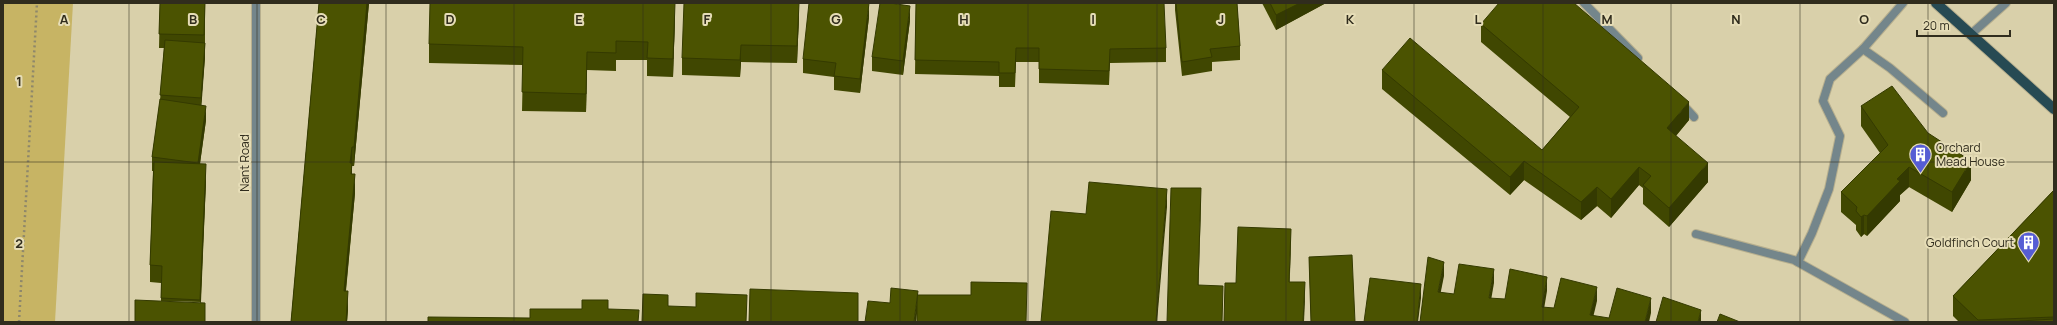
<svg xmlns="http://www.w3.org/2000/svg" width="2057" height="325" viewBox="0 0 2057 325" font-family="Manrope,sans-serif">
	<rect width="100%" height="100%" fill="#d9d0aa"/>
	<path fill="#c7b464" d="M3 3H73L55 322H3Z"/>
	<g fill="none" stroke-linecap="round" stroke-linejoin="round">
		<defs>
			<g id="service">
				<path d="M1584 3 1638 58"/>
				<path d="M1863 49 1890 68 1943 113"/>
				<path d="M1682 104 1694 117"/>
				<path d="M1696 234 1794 260 1905 322"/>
				<path d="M1798 262 1812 233 1829 189 1840 136 1823 101 1830 79 1863 49 1903 3"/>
			</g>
			<g id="minor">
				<path d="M256 3V322"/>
				<path d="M1970 35 2006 3"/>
			</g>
			<path id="primary" d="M1936 3 2054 109"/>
		</defs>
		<use href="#service" stroke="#b7af8e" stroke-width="10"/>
		<use href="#minor" stroke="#b7af8e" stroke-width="10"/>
		<use href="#primary" stroke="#b7af8e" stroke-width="12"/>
		<path stroke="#8e876b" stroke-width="2.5" stroke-dasharray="2 3" stroke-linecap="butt" d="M19 322 37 3"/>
		<use href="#service" stroke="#74868b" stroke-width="8"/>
		<use href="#minor" stroke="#74868b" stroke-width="8"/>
		<use href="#primary" stroke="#274a53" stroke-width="10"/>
	</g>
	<g fill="#404701">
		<path d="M160 3H205V57L201 105 206 120 200 164 206 181 201 302 161 301V283L150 282V265L153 171H152V157L160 101 164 48H159Z"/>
		<path d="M319 3H369L354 166H352V174L355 193 346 291 348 309 347 322H291Z"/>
		<path d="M916 3 1166 48V62L1110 63 1109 85 1039 83V62H1016L1015 87H999V76L915 74Z"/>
		<path d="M1175 3H1237L1240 46V60L1212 62V71L1182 76 1175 10Z"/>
		<path d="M1262 3H1326L1276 30Z"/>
		<path d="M799 16 797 63 741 62 740 77 682 75V58Z"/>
		<path d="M869 17 860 93 834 90V77L803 73V59Z"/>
		<path d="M675 18 673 77 647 76V60H616V71L587 70 586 112 522 111 523 65 429 63V44Z"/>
		<path d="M910 20 903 75 872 71V57Z"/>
		<path d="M1481 24 1689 120 1676 136 1708 182 1669 227 1643 204V188L1639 185 1611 218 1597 206 1581 220 1524 180 1510 195 1382 89V70L1542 150 1570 117 1481 42Z"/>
		<path d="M1861 106 1928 133 1971 180 1952 212 1909 187 1900 195V201L1867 236 1864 234 1861 237 1856 230V225L1841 212V192L1880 153 1861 126Z"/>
		<path d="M2054 190V322H1959L1953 316V296Z"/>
		<path d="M1309 257 1355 322H1311Z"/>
	</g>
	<g fill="#343a01">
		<path d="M367 3H369L354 166V147Z"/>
		<path d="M675 3V18L673 77V59Z"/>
		<path d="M799 3V16L797 63V46Z"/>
		<path d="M869 3V17L860 93V79Z"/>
		<path d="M1300 3H1326L1276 30V15Z"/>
		<path d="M910 6V20L903 75V61Z"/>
		<path d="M205 43V57L201 112V98Z"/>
		<path d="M741 45V62L740 77V60Z"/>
		<path d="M587 52V70L586 112V94Z"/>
		<path d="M1689 102V120L1667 146V128Z"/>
		<path d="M206 106V120L198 177V163Z"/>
		<path d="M352 147V164V163V182L350 163Z"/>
		<path d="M1524 161V180L1510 195V177Z"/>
		<path d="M1971 161V180L1952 212V192Z"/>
		<path d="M1708 163V182L1669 227V208Z"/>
		<path d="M206 164V181L200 317V300Z"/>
		<path d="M1639 167V185L1611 218V199Z"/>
		<path d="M1909 167V187L1900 195V201L1867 236V216L1897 179Z"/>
		<path d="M355 174V193L344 309V291Z"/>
		<path d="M1597 187V206L1581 220V202Z"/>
		<path d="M1201 188V206L1198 302V285Z"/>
		<path d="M1167 189V207L1157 322H1156Z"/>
		<path d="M1864 215V234L1861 237V217Z"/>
		<path d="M1291 229V247L1289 299V282Z"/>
		<path d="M1444 262V276L1438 306V292Z"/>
		<path d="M1494 269V283L1489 312V298Z"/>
		<path d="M1547 277V291L1542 321V307Z"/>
		<path d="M1305 282V299L1304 322H1303Z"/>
		<path d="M1421 284V298L1418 322H1417Z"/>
		<path d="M1597 287V301L1592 322 1590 315Z"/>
		<path d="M348 291V309L347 322H346Z"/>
		<path d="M918 291V305L916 322H914Z"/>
		<path d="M1651 298V313L1649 322H1645Z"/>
		<path d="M1701 310V322H1698Z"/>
	</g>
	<g fill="#4b5301" stroke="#343a01">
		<path d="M160 3H205L204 35 159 34Z"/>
		<path d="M319 3H367L354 147H352L350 163H352L351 174H355L344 291H348L346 322H291Z"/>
		<path d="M430 3H675L673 59 647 58 648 42 616 41V53L587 52 586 94 522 92 523 47 429 44Z"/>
		<path d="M684 3H799L797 46 741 45 740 60 682 58Z"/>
		<path d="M809 3H869L860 79 834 76 836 63 803 59Z"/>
		<path d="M880 3H890L910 6 903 61 872 57Z"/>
		<path d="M916 3H1164L1166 48 1110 49 1109 71 1039 69V48H1016L1015 73H999V62L915 60Z"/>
		<path d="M1176 3H1237L1240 46 1210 49 1212 57 1182 62Z"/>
		<path d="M1270 3H1300L1276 15Z"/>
		<path d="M1499 3H1574L1689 102 1667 128 1708 163 1669 208 1643 185 1651 176 1639 167 1611 199 1597 187 1581 202 1524 161 1510 177 1382 70 1410 38 1542 150 1579 107 1481 24Z"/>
		<path d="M165 40 205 43 201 98 160 95Z"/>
		<path d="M1892 86 1928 133 1971 161 1952 192 1909 167 1897 179 1900 181 1867 216 1864 215 1861 217 1856 211 1857 207 1841 192 1888 145 1861 106Z"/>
		<path d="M160 99 206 106 198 163 152 157Z"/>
		<path d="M154 162 206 164 200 300 161 298 162 266 150 265Z"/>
		<path d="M1089 182 1167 189 1156 322H1041L1051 211 1086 214Z"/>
		<path d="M1171 188H1201L1198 285 1223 286 1222 322H1167Z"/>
		<path d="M2054 190V317L1978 320 1953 296Z"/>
		<path d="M1238 227 1291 229 1289 282H1305L1303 322H1224L1225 283H1236Z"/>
		<path d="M1352 255 1355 322H1311L1309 257Z"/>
		<path d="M1428 257 1444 262 1438 292 1454 294 1459 264 1494 269 1489 298 1505 299 1510 269 1547 277 1542 307 1554 308 1561 278 1597 287 1590 315 1609 318 1617 288 1651 298 1645 322H1420Z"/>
		<path d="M1370 278 1421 284 1417 322H1364Z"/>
		<path d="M971 282 1027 283 1026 322H917V295H971Z"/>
		<path d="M891 288 918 291 914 322H865L868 301 890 303Z"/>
		<path d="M750 289 858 293V322H749Z"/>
		<path d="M696 293 747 295 746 322H642L643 294 668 295V306L696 307Z"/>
		<path d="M1663 297 1701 310 1698 322H1656Z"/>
		<path d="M135 300 205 303V322H135Z"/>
		<path d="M582 300H608V309L639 310 638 322H428V317L530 318V309H582Z"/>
		<path d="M1720 314 1740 322H1717Z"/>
		<path d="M2054 319V322H2018L2020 321Z"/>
	</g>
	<path fill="none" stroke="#302c1d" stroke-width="1" stroke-opacity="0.55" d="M129 3V322M257 3V322M386 3V322M514 3V322M643 3V322M771 3V322M900 3V322M1028 3V322M1157 3V322M1286 3V322M1414 3V322M1543 3V322M1671 3V322M1800 3V322M1928 3V322M3 162H2054"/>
	<defs>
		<symbol id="building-pin" viewBox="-11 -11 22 30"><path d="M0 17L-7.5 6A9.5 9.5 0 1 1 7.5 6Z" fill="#565dd4" stroke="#e6ddb7"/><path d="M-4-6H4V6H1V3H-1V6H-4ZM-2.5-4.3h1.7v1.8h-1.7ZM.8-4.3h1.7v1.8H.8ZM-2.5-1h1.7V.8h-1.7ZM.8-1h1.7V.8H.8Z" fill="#fff"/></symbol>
	</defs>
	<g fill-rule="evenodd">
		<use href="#building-pin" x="1908" y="142" width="25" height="34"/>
		<use href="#building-pin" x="2016" y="230" width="25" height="34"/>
	</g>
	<g text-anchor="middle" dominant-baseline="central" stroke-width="4" stroke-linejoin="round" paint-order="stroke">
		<g font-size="12" fill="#302c1d" stroke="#e6ddb7" text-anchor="start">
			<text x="1936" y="147">Orchard<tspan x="1936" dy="14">Mead House</tspan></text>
			<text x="2014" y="242" text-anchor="end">Goldfinch Court</text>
		</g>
		<g font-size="12" fill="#302c1d" stroke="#e6ddb7">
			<text transform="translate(244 163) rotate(-90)">Nant Road</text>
		</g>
	</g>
	<g font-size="13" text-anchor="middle" font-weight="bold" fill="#302c1d" stroke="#e6ddb7" stroke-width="4" stroke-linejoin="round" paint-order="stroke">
		<text x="64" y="24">A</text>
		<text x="193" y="24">B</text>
		<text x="321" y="24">C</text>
		<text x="450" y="24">D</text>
		<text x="579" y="24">E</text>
		<text x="707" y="24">F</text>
		<text x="836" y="24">G</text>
		<text x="964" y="24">H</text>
		<text x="1093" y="24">I</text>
		<text x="1221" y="24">J</text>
		<text x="1350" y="24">K</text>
		<text x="1478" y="24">L</text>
		<text x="1607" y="24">M</text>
		<text x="1736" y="24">N</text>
		<text x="1864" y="24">O</text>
		<text x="19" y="86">1</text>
		<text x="19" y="248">2</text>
	</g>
	<rect width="2057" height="325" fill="none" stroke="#302c1d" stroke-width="8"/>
	<path d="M1917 30v6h93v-6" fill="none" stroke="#302c1d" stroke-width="2"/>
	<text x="1923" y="30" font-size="12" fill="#302c1d" stroke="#e6ddb7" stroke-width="3" paint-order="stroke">20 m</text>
</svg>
